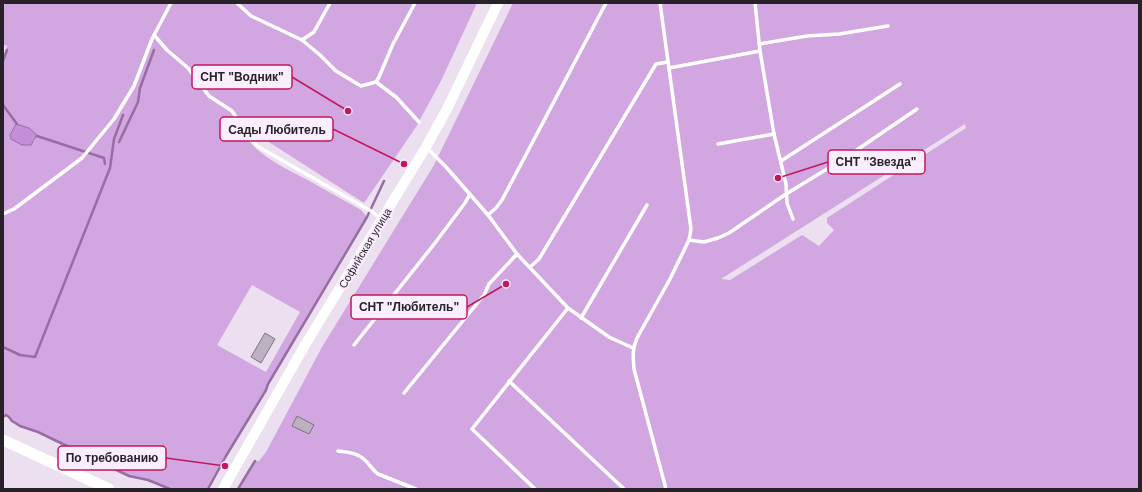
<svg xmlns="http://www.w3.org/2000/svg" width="1142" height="492" viewBox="0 0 1142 492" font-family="Helvetica,sans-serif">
	<rect width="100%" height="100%" fill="#ece0f0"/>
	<g fill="#d2a7e1" fill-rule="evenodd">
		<path d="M5 3H477L441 81 416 127 364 203 261 137 256 128 248 140C262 157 284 168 304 178 323 189 342 199 361 210L367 217 268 384 266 390 226 456 208 489H170L148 480 129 476 38 432 20 426 12 421 9 417 6 415 3 417V57L7 46 3 44V9ZM28 128 35 133 36 137 34 142 20 143 11 139 10 135 12 133ZM252 285 300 312 266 372 217 345Z"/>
		<path d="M513 3H1139V489H238L255 461H259L266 452 322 347 434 165ZM965 124 966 128 827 218V223L834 230 819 246 802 235 730 280 721 279Z"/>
	</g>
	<path fill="#c58ed8" stroke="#966ea3" d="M16 124 29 128 37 135 31 145H22L11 139 10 135Z"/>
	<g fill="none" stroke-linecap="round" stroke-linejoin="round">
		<g stroke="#966ea3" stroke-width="2.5">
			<path d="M3 61 7 50"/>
			<path d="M3 105 17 124"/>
			<path d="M37 136 104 158 105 164"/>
			<path d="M119 142 138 102 140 88 154 50"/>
			<path d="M3 347 20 355 35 357 110 168 114 139 123 115"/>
			<path d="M3 417 6 415 9 417 12 421 20 426 38 432 129 476 148 480 170 489"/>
			<path d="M208 489 226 456 266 390 268 384 367 217 384 181"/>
			<path d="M238 489 255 461"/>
		</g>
	</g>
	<g fill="#bcb1c0" stroke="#7c7280">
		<path d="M265 333 275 339 261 363 251 357Z"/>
		<path d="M297 416 314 425 309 434 292 426Z"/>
	</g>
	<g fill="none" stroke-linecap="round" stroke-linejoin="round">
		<g stroke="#fff" stroke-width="3.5">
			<path d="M237 3 251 16 302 40 314 32 330 3"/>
			<path d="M660 3 691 229 689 240 670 279 637 338C632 350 633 356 634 369L666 489"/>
			<path d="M755 3 760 51 774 134 786 184 787 203 793 219"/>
			<path d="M154 35 167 50 188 68 209 96 232 111 247 134 257 146 371 211 381 219"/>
			<path d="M302 40 320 55 336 71 361 86 376 82 396 97 419 122"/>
			<path d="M759 44 807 36 839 34 888 26"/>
			<path d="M669 68 760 51"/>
			<path d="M376 82 379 77 393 44 415 3"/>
			<path d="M718 144 774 134"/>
			<path d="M427 148 446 167 488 215 517 254 568 308 609 337 633 348"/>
			<path d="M781 161 900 84"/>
			<path d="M3 214 14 209 82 158 114 119 134 86 152 39 171 3"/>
			<path d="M488 215 496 208 502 200 606 3"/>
			<path d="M689 240 704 242 718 238 729 233 786 194 845 158 917 109"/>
			<path d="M530 267 539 259 656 64 668 62"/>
			<path d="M581 318 647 205"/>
			<path d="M354 345 435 243 465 203 470 194"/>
			<path d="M509 381 624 489"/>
			<path d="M404 393 484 295 489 284 517 254"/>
			<path d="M338 451C346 452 355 452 361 457 368 461 371 469 378 474L416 489"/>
			<path d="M535 489 472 429 568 308"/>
		</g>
		<path stroke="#fff" stroke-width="10" d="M223 489 305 345 426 147 447 109 498 3"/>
		<path stroke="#fff" stroke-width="11" d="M3 440 109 489"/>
	</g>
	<g text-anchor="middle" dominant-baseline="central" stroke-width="4" stroke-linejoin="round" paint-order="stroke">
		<g font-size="11" fill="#272228" stroke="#f9edfe">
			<text transform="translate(365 248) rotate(-59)">Софийская улица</text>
		</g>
	</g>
	<path fill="none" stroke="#c2185b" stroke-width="1.5" d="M348 111L292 77M404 164L333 129M778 178L828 162M506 284L467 307M225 466L166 458"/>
	<g fill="#c2185b" stroke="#f9edfe" stroke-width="1.5">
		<circle cx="348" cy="111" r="4"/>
		<circle cx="404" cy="164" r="4"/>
		<circle cx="778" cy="178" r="4"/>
		<circle cx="506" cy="284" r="4"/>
		<circle cx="225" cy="466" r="4"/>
	</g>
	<g fill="#f9edfe" stroke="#c2185b" stroke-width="1.5">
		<rect x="192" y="65" width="100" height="24" rx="4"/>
		<rect x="220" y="117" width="113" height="24" rx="4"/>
		<rect x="828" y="150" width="97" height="24" rx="4"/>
		<rect x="351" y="295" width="116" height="24" rx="4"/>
		<rect x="58" y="446" width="108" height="24" rx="4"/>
	</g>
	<g font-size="12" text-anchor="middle" font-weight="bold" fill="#272228">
		<text x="242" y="81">СНТ "Водник"</text>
		<text x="277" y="134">Сады Любитель</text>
		<text x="876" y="166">СНТ "Звезда"</text>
		<text x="409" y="311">СНТ "Любитель"</text>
		<text x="112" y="462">По требованию</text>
	</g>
	<rect width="1142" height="492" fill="none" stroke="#272228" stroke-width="8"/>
</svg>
